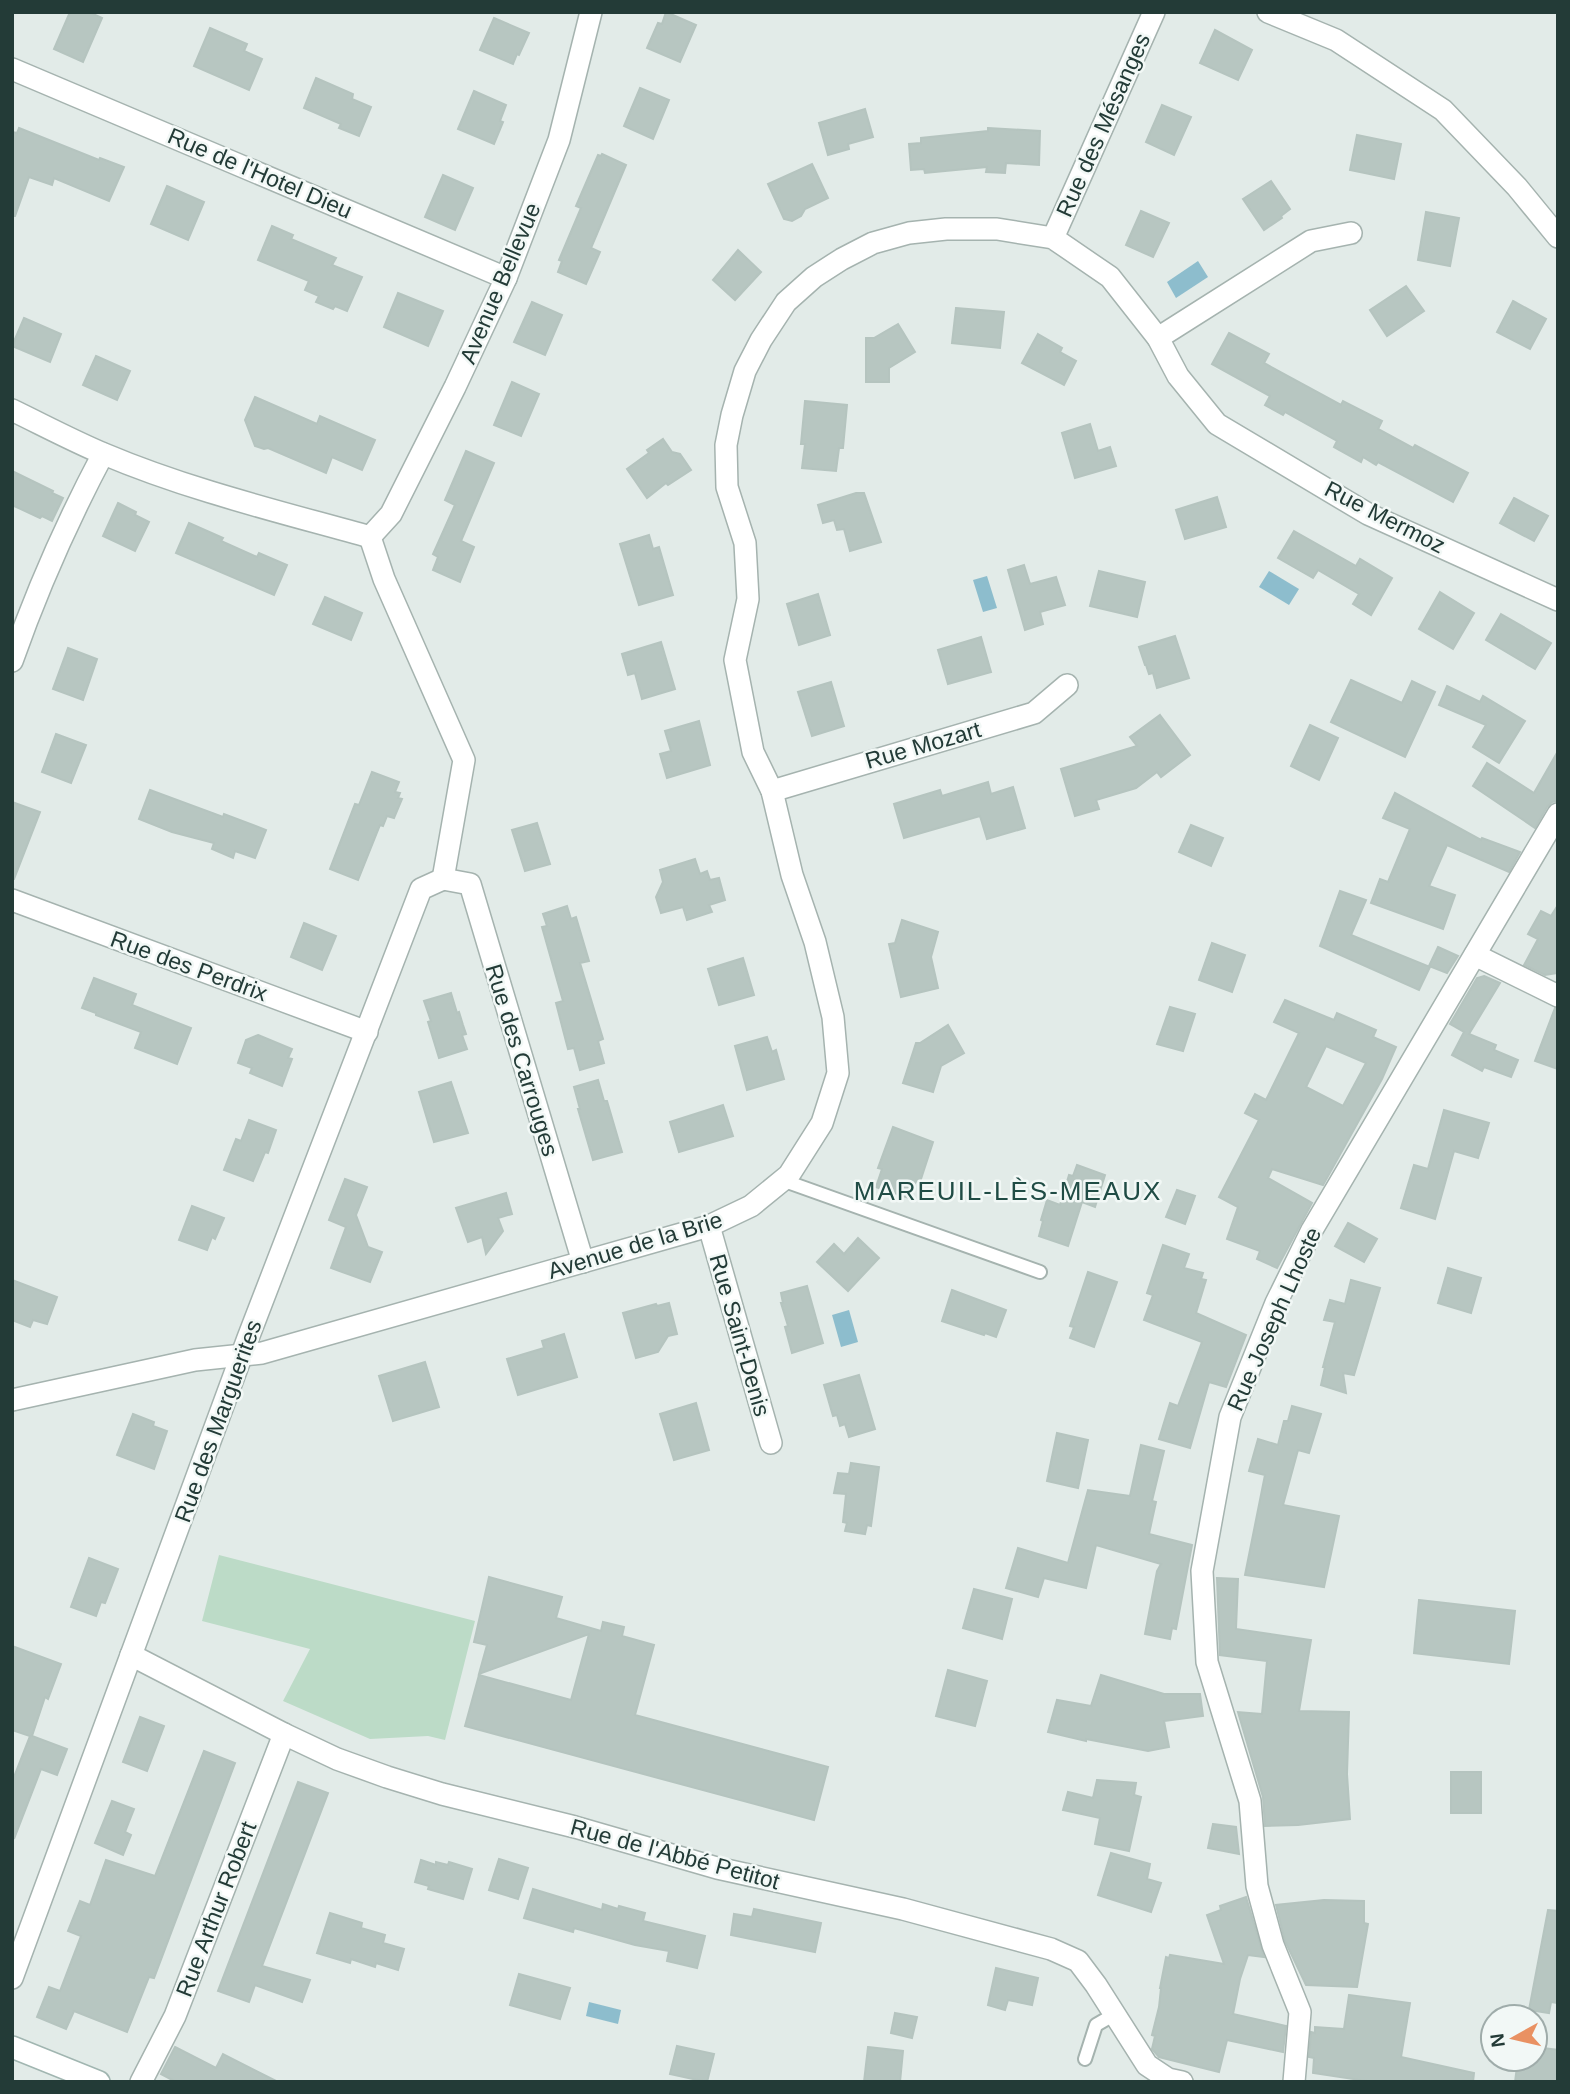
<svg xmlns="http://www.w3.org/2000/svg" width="1570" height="2094" viewBox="0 0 1570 2094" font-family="Arial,sans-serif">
	<rect width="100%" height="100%" fill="#e2ebe8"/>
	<path fill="#bcdbc7" d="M219 1555 475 1621 445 1740 428 1736 370 1739 283 1701 310 1649 202 1621Z"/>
	<g fill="#8dbdcd">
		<path d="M1198 261 1208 277 1176 298 1167 282Z"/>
		<path d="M1269 571 1299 589 1289 605 1259 587Z"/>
		<path d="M987 576 997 608 983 612 973 580Z"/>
		<path d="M849 1310 858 1342 841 1347 832 1315Z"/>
		<path d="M589 2002 621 2010 618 2024 586 2016Z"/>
	</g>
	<g fill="#b7c6c1" stroke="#b5c4bf" stroke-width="2" fill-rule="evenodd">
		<path d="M70 12H89L102 18 83 62 54 49Z"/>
		<path d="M666 12 696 25 680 62 647 48 658 23 662 24Z"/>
		<path d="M494 18 529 33 519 55 517 54 513 64 480 50Z"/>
		<path d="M210 28 247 44 244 51 262 59 249 90 194 66Z"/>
		<path d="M1215 30 1252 50 1238 80 1200 63Z"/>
		<path d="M316 78 353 94 352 99 371 107 359 136 339 128 341 124 304 108Z"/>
		<path d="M640 88 669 100 653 139 624 126Z"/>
		<path d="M474 91 506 105 500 121 503 122 494 144 458 129Z"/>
		<path d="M1162 105 1191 117 1174 155 1146 142Z"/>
		<path d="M865 109 873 137 848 144 849 149 828 155 819 123Z"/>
		<path d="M19 128 99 160 100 158 124 167 109 201 54 178 52 185 29 177 15 216H12V132L17 133Z"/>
		<path d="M988 128 1040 131 1039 165 1006 163 1005 173 986 172 987 167 925 173 924 169 911 170 909 144 921 143V138L988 131Z"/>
		<path d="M1357 135 1401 144 1394 179 1350 170Z"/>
		<path d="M602 154 626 165 591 248 600 252 586 284 558 272 562 261 559 260 581 208 576 206 598 155 601 156Z"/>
		<path d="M812 164 828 198 805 209 801 216 792 221 784 219 768 184Z"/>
		<path d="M443 175 473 188 455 230 425 217Z"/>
		<path d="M1271 181 1290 209 1281 216 1282 218 1264 230 1243 199Z"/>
		<path d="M167 186 204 202 188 240 151 224Z"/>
		<path d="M1141 211 1169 223 1153 257 1126 245Z"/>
		<path d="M1426 212 1459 218 1450 266 1418 260Z"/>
		<path d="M272 226 293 235 291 239 336 258 332 265 362 277 347 311 335 306 333 309 316 302 319 296 305 290 309 281 258 260Z"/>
		<path d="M738 250 761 272 735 300 713 280Z"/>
		<path d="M1406 286 1424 311 1387 336 1370 310Z"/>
		<path d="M398 293 443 311 428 346 384 327Z"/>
		<path d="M1513 301 1546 319 1530 349 1497 332Z"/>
		<path d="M532 302 562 315 545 355 514 342Z"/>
		<path d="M956 308 1004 312 1000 348 952 343Z"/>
		<path d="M24 318 61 334 50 362 12 346Z"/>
		<path d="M898 324 915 352 889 368V382H866V338H874Z"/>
		<path d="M1229 333 1269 354 1264 363 1341 405 1343 401 1382 421 1378 429 1413 448 1415 445 1468 473 1453 502 1378 462 1376 465 1363 457 1361 462 1334 447 1337 441 1285 412 1283 415 1265 405 1270 396 1212 364Z"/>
		<path d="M1038 334 1062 348 1060 352 1076 361 1064 385 1022 363Z"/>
		<path d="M96 356 130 371 117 400 83 385Z"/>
		<path d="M512 382 539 394 521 436 494 425Z"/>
		<path d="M255 397 317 424 320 416 375 440 362 470 332 457 326 473 268 448 264 449 255 446 245 420Z"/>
		<path d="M805 401 847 405 843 448H839L836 471 802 468 805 444H801Z"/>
		<path d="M1090 424 1098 451 1110 447 1116 466 1075 478 1062 433Z"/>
		<path d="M663 439 672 452 680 454 691 470 668 485 666 483 647 498 627 469 649 453 647 450Z"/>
		<path d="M466 451 494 463 461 541 474 547 460 582 433 570 438 557 433 554 455 505 445 500Z"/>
		<path d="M12 471 53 491 52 493 63 498 52 521 42 516 40 518 12 505Z"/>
		<path d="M856 493H864L881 542 850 551 844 529 837 530 834 520 823 523 818 505Z"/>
		<path d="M1217 497 1226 527 1185 539 1176 510Z"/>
		<path d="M1514 498 1548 516 1534 541 1500 523Z"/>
		<path d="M118 503 136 512 135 515 149 522 135 551 103 536Z"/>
		<path d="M189 523 223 538 221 541 257 557 259 553 287 565 274 595 176 553Z"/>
		<path d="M1294 531 1356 566 1360 559 1392 578 1371 615 1353 604 1359 594 1318 570 1313 578 1278 558Z"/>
		<path d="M649 535 653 549 659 547 673 595 639 605 620 544Z"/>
		<path d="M1024 565 1030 584 1056 577 1065 605 1040 612 1043 624 1025 630 1008 570Z"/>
		<path d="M1099 571 1145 582 1137 617 1090 606Z"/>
		<path d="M1440 592 1474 613 1453 649 1419 629Z"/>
		<path d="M818 594 830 635 799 645 787 604Z"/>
		<path d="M325 597 362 613 351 640 313 624Z"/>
		<path d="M1501 614 1551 643 1535 669 1486 640Z"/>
		<path d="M1175 636 1189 678 1157 688 1153 673 1149 674 1146 665H1145L1139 647Z"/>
		<path d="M981 637 991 672 948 684 938 650Z"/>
		<path d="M661 642 675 689 642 699 635 673 628 675 622 654Z"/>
		<path d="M68 648 97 659 83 700 53 689Z"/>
		<path d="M1351 680 1402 703 1412 681 1435 692 1405 757 1331 722Z"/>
		<path d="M831 682 844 726 812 736 798 692Z"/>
		<path d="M1447 686 1480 702 1483 696 1525 721 1499 763 1473 747 1486 725 1439 705Z"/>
		<path d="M1160 715 1190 755 1161 777 1157 772 1136 788 1096 800 1099 809 1075 816 1061 769 1137 746 1130 737Z"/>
		<path d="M699 721 710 765 667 778 660 754 671 751 665 731Z"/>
		<path d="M1310 725 1338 738 1319 780 1291 766Z"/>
		<path d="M56 734 86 745 71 783 42 772Z"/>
		<path d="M1558 751V801L1552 802 1547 807 1535 828 1473 786 1487 763 1534 793Z"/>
		<path d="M372 772 399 782 395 792 400 793 398 798 402 799 394 818 387 816 383 826 380 825 358 880 330 869 355 804 359 805Z"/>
		<path d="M988 782 991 794 1013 787 1025 828 987 839 980 816 904 838 894 804 940 790 942 796Z"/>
		<path d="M150 790 223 817 224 814 266 830 255 858 235 851 233 858 212 849 214 843 172 832 139 819Z"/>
		<path d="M1395 793 1481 840 1482 838 1520 852 1509 872 1447 845 1429 886 1455 895 1443 929 1371 903 1380 879 1388 882 1410 829 1383 818Z"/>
		<path d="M12 802 40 812 14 879H12Z"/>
		<path d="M537 823 550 864 525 871 512 830Z"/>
		<path d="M1191 825 1223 838 1211 866 1179 852Z"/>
		<path d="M695 859 700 874 707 871 710 880 719 878 725 900 709 905 712 912 687 920 683 907 661 913 656 897 663 882 660 870Z"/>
		<path d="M1340 891 1366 900 1351 935 1430 967 1419 990 1320 946Z"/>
		<path d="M1558 905V973L1545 975 1524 965 1538 939 1528 934 1541 911 1551 916Z"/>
		<path d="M567 906 571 919 576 917 589 961 580 963 603 1039 598 1041 604 1063 580 1070 574 1048 568 1049 556 1003 563 1001 542 927 547 926 543 914Z"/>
		<path d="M902 920 938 932 931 957 938 988 901 997 889 944 895 943Z"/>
		<path d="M304 923 336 936 322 970 291 957Z"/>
		<path d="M1212 943 1245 955 1232 992 1199 980Z"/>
		<path d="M1438 947 1458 956 1447 973 1429 966Z"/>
		<path d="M743 958 754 995 719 1005 708 969Z"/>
		<path d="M1484 976 1500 983 1469 1034 1496 1045 1494 1050 1518 1060 1511 1077 1484 1067 1482 1071 1452 1055 1464 1032 1450 1024 1477 978Z"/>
		<path d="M94 978 136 994 132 1005 191 1028 177 1064 135 1048 141 1032 96 1015V1013L82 1008Z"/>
		<path d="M451 993 457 1013 459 1012 463 1025 466 1034 462 1035 467 1049 439 1058 428 1022 431 1021 424 1001Z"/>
		<path d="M1285 1000 1334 1020 1337 1013 1376 1030 1373 1037 1396 1047 1382 1079 1323 1185 1272 1169 1268 1178 1312 1203 1277 1268 1257 1259 1260 1251 1227 1239 1238 1207 1219 1197 1259 1120 1245 1113 1255 1094 1266 1100 1299 1033 1274 1022ZM1326 1046 1366 1063 1343 1106 1306 1087Z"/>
		<path d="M1170 1007 1195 1014 1183 1051 1157 1044Z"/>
		<path d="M1555 1008 1558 1009V1069L1535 1061Z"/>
		<path d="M948 1025 964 1053 941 1066 933 1092 903 1083 916 1043H920Z"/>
		<path d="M258 1035 292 1049 288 1058 292 1059 282 1086 250 1073 252 1068 238 1063 246 1040Z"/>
		<path d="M767 1037 772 1052 776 1050 784 1079 747 1090 735 1046Z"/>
		<path d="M598 1080 604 1101H607L622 1152 593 1160 578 1109H580L574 1087Z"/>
		<path d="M451 1082 468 1133 434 1142 419 1092Z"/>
		<path d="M723 1105 733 1136 679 1152 670 1122Z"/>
		<path d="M1444 1110 1489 1123 1478 1158 1454 1151 1435 1219 1401 1208 1414 1165 1428 1169Z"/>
		<path d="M249 1120 276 1130 268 1153 265 1152 253 1181 224 1170 236 1139 241 1141Z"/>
		<path d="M893 1127 933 1142 920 1182 916 1181 909 1198 876 1187 882 1169 878 1168Z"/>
		<path d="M1077 1165 1105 1175 1095 1207 1082 1202 1068 1246 1039 1236 1043 1221 1041 1220 1047 1200 1060 1205 1069 1175 1073 1176Z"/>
		<path d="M345 1179 367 1187 356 1215 368 1247 382 1252 370 1282 331 1268 346 1227 329 1220Z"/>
		<path d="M1177 1190 1195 1196 1185 1224 1166 1217Z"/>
		<path d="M506 1193 512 1214 498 1218 503 1231 486 1254 482 1237 468 1242 456 1208Z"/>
		<path d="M192 1206 224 1218 215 1239 212 1237 207 1250 179 1240Z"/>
		<path d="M1348 1223 1377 1239 1364 1262 1335 1246Z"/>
		<path d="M858 1238 879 1258 848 1291 817 1262 834 1244 844 1254Z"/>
		<path d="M1163 1245 1189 1254 1184 1268 1203 1273 1201 1279 1206 1280 1196 1313 1246 1335 1226 1387 1209 1382 1190 1448 1159 1439 1170 1403 1178 1406 1202 1342 1144 1320 1153 1295 1147 1293Z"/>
		<path d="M1448 1268 1481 1278 1471 1313 1438 1303Z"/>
		<path d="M1088 1272 1117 1282 1094 1347 1070 1338 1074 1327 1070 1326Z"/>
		<path d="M12 1280 57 1297 47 1324 33 1320 30 1327 12 1320Z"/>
		<path d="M1351 1280 1380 1288 1354 1375 1343 1373 1346 1393 1321 1385 1325 1367H1323L1335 1322 1324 1320 1330 1300 1345 1304Z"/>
		<path d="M807 1286 823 1343 792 1353 785 1327 788 1326 781 1303H783L781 1293Z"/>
		<path d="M952 1290 1006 1310 996 1337 985 1333 984 1335 942 1321Z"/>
		<path d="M669 1303 677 1334 668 1336 658 1352 636 1358 623 1313 656 1304 657 1306Z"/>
		<path d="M564 1334 577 1377 518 1395 507 1359 544 1348 542 1341Z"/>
		<path d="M425 1362 439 1407 393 1421 379 1376Z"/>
		<path d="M859 1375 875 1429 849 1437 845 1424 840 1426 837 1415 833 1416 824 1385Z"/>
		<path d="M696 1403 709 1450 674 1460 660 1414Z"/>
		<path d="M1292 1406 1321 1414 1309 1453 1298 1450 1283 1505 1339 1516 1324 1587 1245 1575 1265 1475 1249 1471 1258 1439 1278 1445 1284 1421H1288Z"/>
		<path d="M133 1414 154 1422 153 1426 167 1431 154 1469 117 1455Z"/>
		<path d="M1057 1433 1088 1440 1078 1488 1047 1481Z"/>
		<path d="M1141 1445 1164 1451 1152 1501 1156 1502 1149 1534 1192 1545 1176 1629 1172 1628 1170 1639 1145 1634 1157 1571 1161 1564 1096 1545 1086 1588 1044 1578 1038 1597 1006 1588 1018 1548 1068 1563 1088 1490 1130 1496Z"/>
		<path d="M851 1463 879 1467 871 1526 867 1525 865 1534 845 1531 847 1523 843 1522 846 1494 834 1493 838 1473 849 1474Z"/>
		<path d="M89 1558 118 1569 105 1603 101 1602 96 1616 71 1607Z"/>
		<path d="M489 1577 562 1597 556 1618 601 1631 603 1622 624 1627 622 1636 654 1645 635 1715 828 1767 814 1820 465 1726 479 1675 571 1700 589 1634 479 1674 487 1645 474 1642Z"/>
		<path d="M1217 1578 1238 1579 1236 1629 1311 1640 1299 1711 1349 1712 1347 1774 1350 1819 1298 1825 1265 1826 1263 1797 1238 1712 1262 1714 1267 1661 1220 1655Z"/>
		<path d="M974 1589 1012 1599 1002 1639 963 1628Z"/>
		<path d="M1419 1600 1515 1611 1509 1664 1414 1653Z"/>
		<path d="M12 1646 61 1664 48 1699 45 1697 32 1736 67 1749 57 1775 41 1769 14 1839 12 1782 30 1736 12 1730Z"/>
		<path d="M948 1670 987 1681 975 1726 936 1716Z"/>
		<path d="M1101 1675 1164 1694H1200L1203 1716 1164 1721 1169 1747 1148 1751 1086 1739V1741L1048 1732 1057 1700 1091 1706Z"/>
		<path d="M140 1717 164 1726 147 1771 123 1762Z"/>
		<path d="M204 1751 235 1763 154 1978 149 1977 127 2032 74 2011 66 2029 37 2017 49 1987 60 1991 81 1936 68 1931 80 1901 90 1905 106 1860 155 1876Z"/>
		<rect x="1451" y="1772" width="30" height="41"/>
		<path d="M1097 1780 1136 1783 1134 1795 1141 1797 1129 1851 1095 1844 1100 1818 1063 1810 1068 1792 1093 1798Z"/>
		<path d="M298 1782 328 1793 262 1966 310 1980 302 2002 255 1985 249 2002 218 1991Z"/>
		<path d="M112 1801 134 1809 125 1832 131 1835 123 1855 95 1843Z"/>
		<path d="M1213 1824 1236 1827 1239 1854 1208 1848Z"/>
		<path d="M1111 1853 1150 1864 1147 1879 1161 1883 1151 1912 1098 1895Z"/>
		<path d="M499 1859 528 1868 518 1899 489 1890Z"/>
		<path d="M421 1860 436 1865V1862L448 1865 449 1862 472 1869 463 1899 428 1889 429 1886 415 1882Z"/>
		<path d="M533 1889 602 1910 603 1904 618 1909 619 1906 645 1913 643 1921 705 1936 697 1968 667 1961 669 1951 635 1945 574 1928 573 1932 524 1918Z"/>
		<path d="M1246 1897 1264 1957 1248 1955 1240 1979 1233 2014 1286 2026 1283 2052 1227 2040 1219 2072 1159 2057 1152 2049 1155 2036 1152 2035 1159 2007 1161 1988H1160L1166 1957 1169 1958 1170 1955 1224 1964 1207 1915 1221 1910 1220 1906Z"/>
		<path d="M1324 1900 1364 1901V1923L1368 1924 1357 1987 1306 1985 1285 1941 1276 1905Z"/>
		<path d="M754 1909 821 1923 815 1952 731 1935 734 1914 752 1917Z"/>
		<path d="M1548 1910 1558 1911V2003L1551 2002 1549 2013 1529 2010Z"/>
		<path d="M330 1913 362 1923 361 1928 385 1935 383 1943 404 1949 398 1970 376 1963 375 1967 351 1959 350 1963 317 1953Z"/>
		<path d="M996 1968 1038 1978 1032 2005 1008 2000 1005 2010 988 2005Z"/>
		<path d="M519 1974 570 1988 560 2019 510 2005Z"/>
		<path d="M1349 1995 1410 2003 1401 2057 1474 2073 1473 2082H1373L1313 2073 1314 2058 1309 2057 1311 2032 1315 2033V2027L1344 2029Z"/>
		<path d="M895 2013 917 2017 912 2038 891 2033Z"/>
		<path d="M677 2046 714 2054 707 2082 670 2074Z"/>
		<path d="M175 2047 216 2068 223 2054 278 2082H176L161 2074Z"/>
		<path d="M868 2047 903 2051 900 2082H864Z"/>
		<path d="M1535 2047 1558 2050V2082H1515L1518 2059H1535Z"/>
	</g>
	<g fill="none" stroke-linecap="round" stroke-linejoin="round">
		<defs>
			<g id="lane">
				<path d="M782 1180 1040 1272"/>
				<path d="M1085 2059 1096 2025 1115 2014"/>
			</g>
			<g id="street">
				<path d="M1268 12 1336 40 1443 110 1517 187 1558 237"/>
				<path d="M12 69 506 278"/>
				<path d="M1053 238 1154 12"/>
				<path d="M1158 338 1311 241 1351 233"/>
				<path d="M12 410C43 425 73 441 104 454 189 490 281 512 370 537"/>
				<path d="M370 537 391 514 455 387 506 278 559 140 591 12"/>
				<path d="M370 537 384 579 464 760 443 879"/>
				<path d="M12 661C37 590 68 520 103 454"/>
				<path d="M772 791 1034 713 1067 685"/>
				<path d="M443 879 470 884 583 1262"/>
				<path d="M12 900 367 1032"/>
				<path d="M1475 955 1558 996"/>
				<path d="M709 1226 771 1443"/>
				<path d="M12 1400 195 1360 262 1353 709 1226 751 1206 789 1175 822 1123 838 1073 833 1017 815 942 792 875 772 791 753 752 735 660 748 599 745 543 727 487 726 445 732 415 745 371 761 340 786 302 814 277 842 259 873 243 909 233 946 229H997L1053 238 1110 277 1158 338 1178 376 1217 424 1368 514 1558 600"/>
				<path d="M131 1655 284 1734 337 1759 387 1777 442 1794 575 1827 717 1868 903 1909 1051 1949 1078 1961 1096 1985 1147 2065 1168 2079 1182 2082"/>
				<path d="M12 1978 248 1338 421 889 443 879"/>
				<path d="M141 2082 175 2016 284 1734"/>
				<path d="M1294 2082 1300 2012 1273 1945 1257 1886 1250 1801 1207 1662 1202 1571 1230 1417 1276 1303 1312 1230 1558 814"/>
			</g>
			<path id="secondary" d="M12 2047 99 2082"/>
		</defs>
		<use href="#lane" stroke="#a5b3af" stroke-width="16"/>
		<use href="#street" stroke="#a5b3af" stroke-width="24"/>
		<use href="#secondary" stroke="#a1b6b1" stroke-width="24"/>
		<use href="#lane" stroke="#fff" stroke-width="12"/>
		<use href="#street" stroke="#fff" stroke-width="21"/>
		<use href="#secondary" stroke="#fff" stroke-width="21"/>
	</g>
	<g text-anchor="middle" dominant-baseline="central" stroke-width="5" stroke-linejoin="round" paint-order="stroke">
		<g font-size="23" fill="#233b37" stroke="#f2f8f6">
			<text transform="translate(1103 125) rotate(-66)">Rue des Mésanges</text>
			<text transform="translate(260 173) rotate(23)">Rue de l'Hotel Dieu</text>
			<text transform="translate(500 283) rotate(-67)">Avenue Bellevue</text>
			<text transform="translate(1385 517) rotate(27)">Rue Mermoz</text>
			<text transform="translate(923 745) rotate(-16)">Rue Mozart</text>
			<text transform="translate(189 966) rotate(20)">Rue des Perdrix</text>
			<text transform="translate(522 1060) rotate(73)">Rue des Carrouges</text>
			<text transform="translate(635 1245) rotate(-17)">Avenue de la Brie</text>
			<text transform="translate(1274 1319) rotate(-66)">Rue Joseph Lhoste</text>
			<text transform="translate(740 1335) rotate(74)">Rue Saint-Denis</text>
			<text transform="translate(218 1421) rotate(-70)">Rue des Marguerites</text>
			<text transform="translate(675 1854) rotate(15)">Rue de l'Abbé Petitot</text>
			<text transform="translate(216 1909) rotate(-69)">Rue Arthur Robert</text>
		</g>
		<g font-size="26" letter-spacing="2" fill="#204c45" stroke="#f2f8f6">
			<text x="1008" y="1191">MAREUIL-LÈS-MEAUX</text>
		</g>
	</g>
	<rect width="1570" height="2094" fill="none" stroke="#233b37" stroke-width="28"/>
	<g transform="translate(1514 2038) rotate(262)"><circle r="33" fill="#f2f8f6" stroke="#9facaa" stroke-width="2"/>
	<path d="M0-5L12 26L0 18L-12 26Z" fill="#e99162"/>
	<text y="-10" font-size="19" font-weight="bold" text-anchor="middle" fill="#233b37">N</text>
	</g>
</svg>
